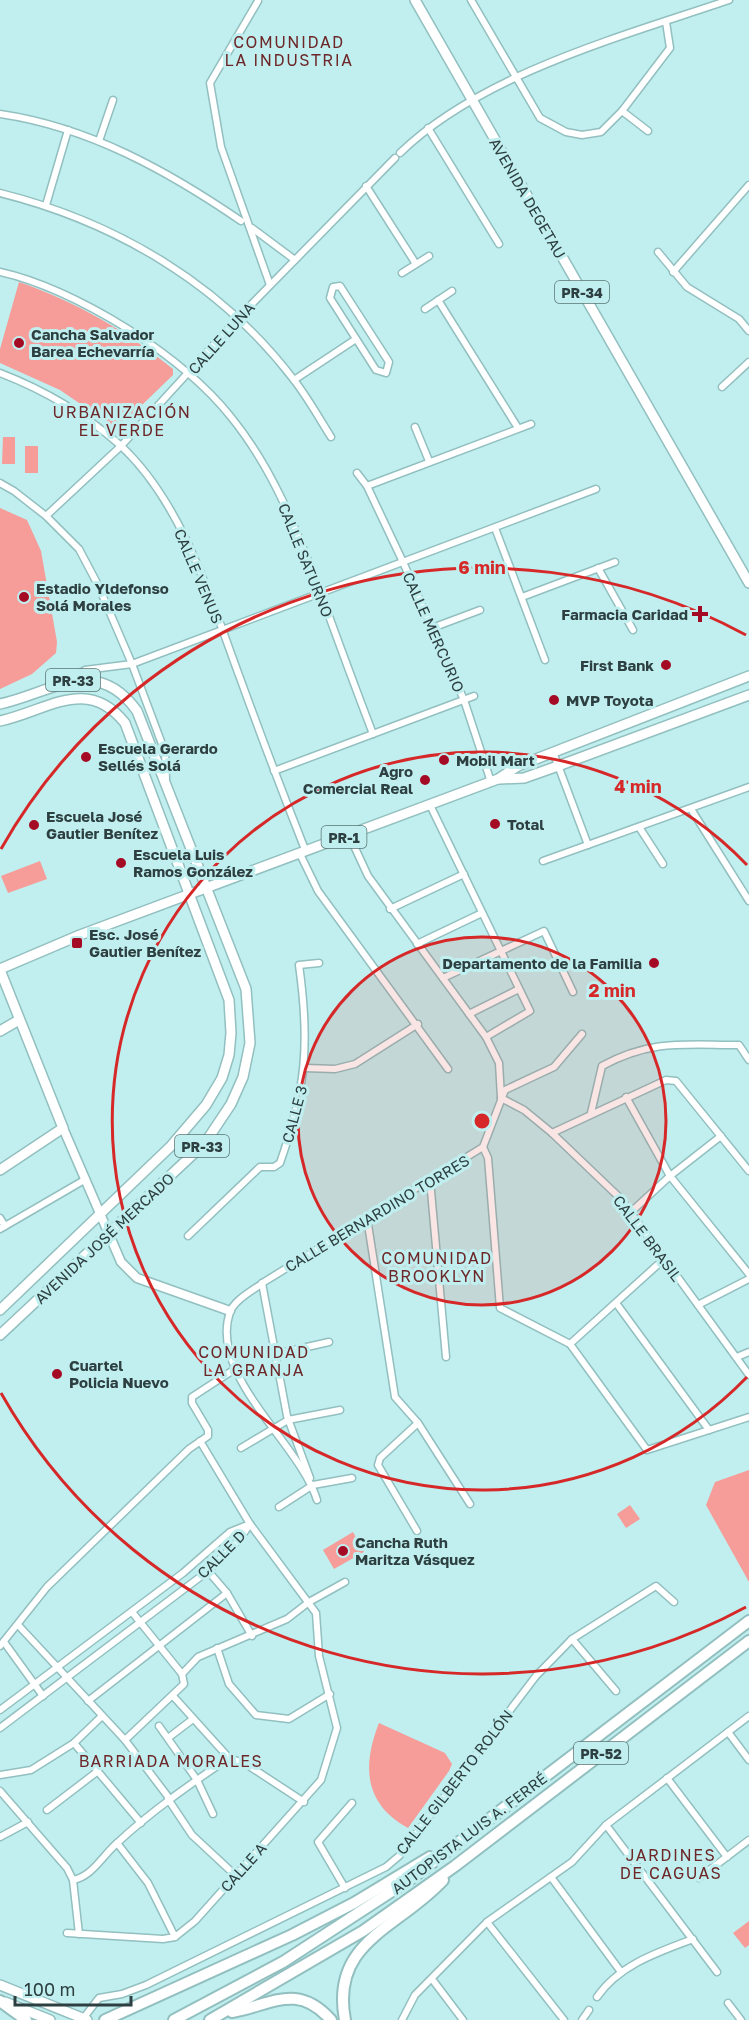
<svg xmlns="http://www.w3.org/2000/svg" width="749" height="2020" viewBox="0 0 749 2020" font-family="'Golos Text',sans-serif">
	<rect width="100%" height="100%" fill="#c1efef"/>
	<g fill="#f69c99">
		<path d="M19 282C77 302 126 331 173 369V375L117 429 60 390 0 363V349Z"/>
		<path d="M3 437H15V464H2Z"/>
		<rect x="25" y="446" width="13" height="27"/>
		<path d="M0 508 27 520 41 551 57 642 56 653 32 674 0 689Z"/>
		<path d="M40 861 47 879 8 893 1 876Z"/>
		<path d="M749 1470V1582L706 1505 715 1482Z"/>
		<path d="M630 1505 640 1519 626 1528 617 1514Z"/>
		<path d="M353 1532 364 1552 334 1569 323 1550Z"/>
		<path d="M379 1723 445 1753 452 1764 449 1771 408 1828C364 1804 362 1766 379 1723Z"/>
		<path d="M749 1921V1945L745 1948 733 1933Z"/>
	</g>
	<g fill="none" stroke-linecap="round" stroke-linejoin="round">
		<defs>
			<g id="street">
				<path d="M471 0 540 118 566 132 582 135 601 132 622 111 670 48 666 22"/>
				<path d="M258 1 210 83 221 147 270 285"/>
				<path d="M622 111 648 131"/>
				<path d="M0 114C89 127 168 171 241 221"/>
				<path d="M428 128 499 244"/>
				<path d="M99 141 113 100"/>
				<path d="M400 153C481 74 623 36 729 0"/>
				<path d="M366 186 416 264"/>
				<path d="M0 193C116 222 221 284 294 380 308 398 319 418 331 437"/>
				<path d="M46 205 68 130"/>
				<path d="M252 228 295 260"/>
				<path d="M658 252 687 287 739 319 749 331"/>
				<path d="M0 272C45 282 89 305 128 329 164 352 204 383 231 417 274 470 297 531 321 594 338 641 355 687 373 734"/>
				<path d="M673 272 749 185"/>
				<path d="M402 273 429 256"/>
				<path d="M340 286 389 362 386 373 376 370 330 298 333 287Z"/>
				<path d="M438 300 518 428"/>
				<path d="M425 309 452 291"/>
				<path d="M0 373C44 390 85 414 120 445 183 503 211 600 240 678 261 736 283 794 306 852"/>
				<path d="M294 380 356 339"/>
				<path d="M722 387 749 362"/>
				<path d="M415 427 429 461"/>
				<path d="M357 473 367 486 403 562 464 700 491 782"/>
				<path d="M0 483 14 491 46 516 79 549 98 585 132 664 165 752 166 779"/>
				<path d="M367 486 531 424"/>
				<path d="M46 516 121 446 239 317 395 158"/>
				<path d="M495 528 545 660"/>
				<path d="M598 568 633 630"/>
				<path d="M522 597 615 562"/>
				<path d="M432 628 480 610"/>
				<path d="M69 680 85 670 132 664 596 489"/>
				<path d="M553 752 588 845"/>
				<path d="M274 771 474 696"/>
				<path d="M430 805 530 1011 486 1037"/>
				<path d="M691 809 749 901"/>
				<path d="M639 827 663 864"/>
				<path d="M349 835 368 876 486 1037 499 1063 501 1097"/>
				<path d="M300 854 318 891 448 1069"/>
				<path d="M543 861 749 787"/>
				<path d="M390 909 464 874"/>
				<path d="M417 944 482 913"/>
				<path d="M443 978 544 931 573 992"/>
				<path d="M469 1014 519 989"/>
				<path d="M305 1068 335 1069 355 1064 418 1024"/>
				<path d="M626 1097 670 1176 749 1274"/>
				<path d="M501 1098 524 1110 552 1133 620 1198 749 1375"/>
				<path d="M591 1113 602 1066C652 1039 685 1045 739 1045L749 1060"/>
				<path d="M552 1133 666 1080 676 1081 749 1171"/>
				<path d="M483 1147 488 1158 500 1308 570 1344 647 1450 749 1417"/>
				<path d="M430 1180 446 1357"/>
				<path d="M631 1212 670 1176 721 1136"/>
				<path d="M0 1218 5 1226"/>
				<path d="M367 1218 395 1397 418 1423 470 1504"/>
				<path d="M0 1229 86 1179"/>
				<path d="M188 1236 260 1167H274L280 1163C306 1089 310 1043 299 965L319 963"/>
				<path d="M262 1283 287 1416 310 1478"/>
				<path d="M616 1303 709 1430"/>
				<path d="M698 1305 749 1279"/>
				<path d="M570 1344 664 1259"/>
				<path d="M276 1354 329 1342"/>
				<path d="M737 1357 749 1352"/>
				<path d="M241 1448 288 1420 340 1410"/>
				<path d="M317 1500C301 1445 208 1376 230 1312 235 1299 254 1290 264 1282L483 1147 505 1090 554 1067 582 1034"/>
				<path d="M279 1507 313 1485 352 1478"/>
				<path d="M417 1531 378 1465 380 1458 418 1423"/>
				<path d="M208 1571 227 1593 252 1636"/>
				<path d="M132 1612 182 1674"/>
				<path d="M19 1626 125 1740 169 1798"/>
				<path d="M572 1639 616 1691"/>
				<path d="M4 1642 43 1696"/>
				<path d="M0 1646 47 1587 189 1449 208 1436V1430L192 1403V1397L235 1369"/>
				<path d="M217 1648 229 1684 256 1715 289 1719 330 1694"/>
				<path d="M173 1696 229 1758"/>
				<path d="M88 1701 227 1593"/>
				<path d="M0 1710 183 1573 230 1532 250 1524"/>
				<path d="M159 1726 197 1780 213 1814"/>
				<path d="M0 1728 208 1571 239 1540 250 1524"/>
				<path d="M728 1732 749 1760"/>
				<path d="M168 1738 193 1719"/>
				<path d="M125 1740 184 1684 182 1674 198 1657 287 1619 309 1602 345 1582"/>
				<path d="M74 1743 141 1823"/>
				<path d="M0 1775 31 1770 74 1743 102 1716"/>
				<path d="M667 1778 727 1857"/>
				<path d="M0 1791 67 1868 73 1880 79 1934"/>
				<path d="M168 1799 192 1835 235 1875"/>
				<path d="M47 1810 98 1771"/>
				<path d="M606 1825 717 1972"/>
				<path d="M0 1837 28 1822"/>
				<path d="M117 1843 148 1883 175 1937"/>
				<path d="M551 1877 621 1972"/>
				<path d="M699 1878 749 1840"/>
				<path d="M73 1880C91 1877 102 1857 115 1845 150 1812 189 1785 229 1758L246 1764 304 1802"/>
				<path d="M345 1888 318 1842 352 1803"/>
				<path d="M487 1922 564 2020"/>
				<path d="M67 1933 163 1939 175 1937 195 1921 321 1780 337 1728 319 1656 316 1613 250 1524 200 1441"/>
				<path d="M432 1979 463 2020"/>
				<path d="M597 1997C619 1965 658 1952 693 1939"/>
				<path d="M728 2003 741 2020"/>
				<path d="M82 2020 99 1998 122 1994 146 1985 386 1867 399 1856 536 1676 572 1639 656 1586 674 1602"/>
				<path d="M402 2020 415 1995 487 1922 572 1862 606 1825 749 1716"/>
				<path d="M582 2020 589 2010"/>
			</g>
			<path id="secondary" d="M63 1128 121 1262 137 1278 230 1311"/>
			<g id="primary">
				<path d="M415 0 749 583"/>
				<path d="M0 704C51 693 96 654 137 711L246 989 250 1043 243 1077 231 1104 205 1143 0 1335"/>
				<path d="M0 721C47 711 87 675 125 723L229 1000 231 1033 229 1055 222 1078 206 1105 171 1146 0 1310"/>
				<path d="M500 779 524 778 558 766 749 695"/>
				<path d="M0 969 80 935 498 779 518 766 749 676"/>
				<path d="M0 970 63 1128 0 1170"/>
				<path d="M0 1031 19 1020"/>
				<path d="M0 1985 87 2020"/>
				<path d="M5 2002 50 2020"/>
			</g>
			<g id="highway">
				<path d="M0 2001 26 2020"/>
				<path d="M232 2012C272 2005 297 1982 331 2020"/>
				<path d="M105 2020 292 1935 354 1903 430 1857"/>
				<path d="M174 2020 283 1962 412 1878 749 1621"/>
				<path d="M210 2020 363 1931 455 1866 749 1641"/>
				<path d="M345 2020C330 1941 399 1928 443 1880"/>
			</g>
		</defs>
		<use href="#street" stroke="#92bfbf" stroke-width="9"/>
		<use href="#secondary" stroke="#92bfbf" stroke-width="11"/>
		<use href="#primary" stroke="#92bfbf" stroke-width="12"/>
		<use href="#highway" stroke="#92bfbf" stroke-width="14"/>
		<use href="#street" stroke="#fff" stroke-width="6"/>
		<use href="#secondary" stroke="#fff" stroke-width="8"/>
		<use href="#primary" stroke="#fff" stroke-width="9"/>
		<use href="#highway" stroke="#fff" stroke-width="10"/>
	</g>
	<circle cx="482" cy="1121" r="184" fill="#d62828" fill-opacity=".12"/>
	<g fill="none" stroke="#d62828" stroke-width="3">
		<circle cx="482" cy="1121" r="184"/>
		<path d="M747 1377A369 369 0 1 1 747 865"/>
		<path d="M746 1607A553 553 0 0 1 1 1393M1 849A553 553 0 0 1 746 635"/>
	</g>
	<g fill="#a50a25" stroke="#c1efef" stroke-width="2">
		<circle cx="19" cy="343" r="6"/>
		<circle cx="24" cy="597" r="6"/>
		<path d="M697 605h6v6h6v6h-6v6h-6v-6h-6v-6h6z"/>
		<circle cx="666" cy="665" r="6"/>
		<circle cx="554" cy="700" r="6"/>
		<circle cx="86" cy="757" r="6"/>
		<circle cx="444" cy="760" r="6"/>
		<circle cx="425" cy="780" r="6"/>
		<circle cx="495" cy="824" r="6"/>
		<circle cx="34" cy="825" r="6"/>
		<circle cx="121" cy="863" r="6"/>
		<rect x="71" y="937" width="12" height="12" rx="3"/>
		<circle cx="654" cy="963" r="6"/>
		<circle cx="57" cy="1374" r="6"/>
		<circle cx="343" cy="1551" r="6"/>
	</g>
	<g text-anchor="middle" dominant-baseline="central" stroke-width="6" stroke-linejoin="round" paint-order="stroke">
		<g fill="#c1efef" stroke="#597474" stroke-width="1.5">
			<rect x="555" y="281" width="54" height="22" rx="4.5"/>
			<rect x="46" y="669" width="54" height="22" rx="4.5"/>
			<rect x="321.5" y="826" width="45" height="22" rx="4.5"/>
			<rect x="175" y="1135" width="54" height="22" rx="4.5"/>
			<rect x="574" y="1742" width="54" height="22" rx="4.5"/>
		</g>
		<g font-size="14" font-weight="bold" fill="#2d3f40">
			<text x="582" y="292">PR-34</text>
			<text x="73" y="680">PR-33</text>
			<text x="344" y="837">PR-1</text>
			<text x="202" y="1146">PR-33</text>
			<text x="601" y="1753">PR-52</text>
		</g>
		<g font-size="15" fill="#2d3f40" stroke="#c1efef">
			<text transform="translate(528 198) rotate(60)">AVENIDA DEGETAU</text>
			<text transform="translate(221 338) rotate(-48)">CALLE LUNA</text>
			<text transform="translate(306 560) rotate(68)">CALLE SATURNO</text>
			<text transform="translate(199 576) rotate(67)">CALLE VENUS</text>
			<text transform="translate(434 632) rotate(66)">CALLE MERCURIO</text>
			<text transform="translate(294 1114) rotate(-75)">CALLE 3</text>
			<text transform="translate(377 1213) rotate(-31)">CALLE BERNARDINO TORRES</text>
			<text transform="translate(104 1238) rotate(-43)">AVENIDA JOSÉ MERCADO</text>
			<text transform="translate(648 1238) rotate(53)">CALLE BRASIL</text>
			<text transform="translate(221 1554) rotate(-45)">CALLE D</text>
			<text transform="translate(454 1782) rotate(-52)">CALLE GILBERTO ROLÓN</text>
			<text transform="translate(469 1833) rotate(-37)">AUTOPISTA LUIS A. FERRÉ</text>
			<text transform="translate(243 1867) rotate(-48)">CALLE A</text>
		</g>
		<g font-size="15" font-weight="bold" fill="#2d3f40" stroke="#c1efef" text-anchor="start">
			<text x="31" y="334">Cancha Salvador<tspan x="31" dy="17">Barea Echevarría</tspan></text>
			<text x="36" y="588">Estadio Yldefonso<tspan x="36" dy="17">Solá Morales</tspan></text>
			<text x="688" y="614" text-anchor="end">Farmacia Caridad</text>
			<text x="654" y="665" text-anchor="end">First Bank</text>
			<text x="566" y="700">MVP Toyota</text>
			<text x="98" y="748">Escuela Gerardo<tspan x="98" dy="17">Sellés Solá</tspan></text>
			<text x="456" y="760">Mobil Mart</text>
			<text x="413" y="771" text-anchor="end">Agro<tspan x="413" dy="17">Comercial Real</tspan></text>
			<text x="46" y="816">Escuela José<tspan x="46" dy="17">Gautier Benítez</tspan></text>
			<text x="507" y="824">Total</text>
			<text x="133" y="854">Escuela Luis<tspan x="133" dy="17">Ramos González</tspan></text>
			<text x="89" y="934">Esc. José<tspan x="89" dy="17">Gautier Benítez</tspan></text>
			<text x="642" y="963" text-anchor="end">Departamento de la Familia</text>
			<text x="69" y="1365">Cuartel<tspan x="69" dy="17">Policia Nuevo</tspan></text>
			<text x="355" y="1542">Cancha Ruth<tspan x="355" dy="17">Maritza Vásquez</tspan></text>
		</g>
		<g font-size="16" letter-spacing="1.5" fill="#6d2729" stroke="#c1efef">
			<text x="289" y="42">COMUNIDAD<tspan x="289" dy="18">LA INDUSTRIA</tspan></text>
			<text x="122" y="412">URBANIZACIÓN<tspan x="122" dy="18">EL VERDE</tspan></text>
			<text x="437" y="1258">COMUNIDAD<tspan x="437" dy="18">BROOKLYN</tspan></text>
			<text x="254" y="1352">COMUNIDAD<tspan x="254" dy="18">LA GRANJA</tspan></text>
			<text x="171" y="1761">BARRIADA MORALES</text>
			<text x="671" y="1855">JARDINES<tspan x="671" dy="18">DE CAGUAS</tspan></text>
		</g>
	</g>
	<circle cx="482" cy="1121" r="9" fill="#d62828" stroke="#c1efef" stroke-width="3"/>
	<g font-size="18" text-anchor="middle" font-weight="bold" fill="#d62828" stroke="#c1efef" stroke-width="6" stroke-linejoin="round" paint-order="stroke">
		<text x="482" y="574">6 min</text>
		<text x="638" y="793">4 min</text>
		<text x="612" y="997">2 min</text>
	</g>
	<path d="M15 1996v9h116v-9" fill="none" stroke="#2d3f40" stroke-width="3"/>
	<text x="24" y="1996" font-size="18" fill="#2d3f40" stroke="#c1efef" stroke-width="4.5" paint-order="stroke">100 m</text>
</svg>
